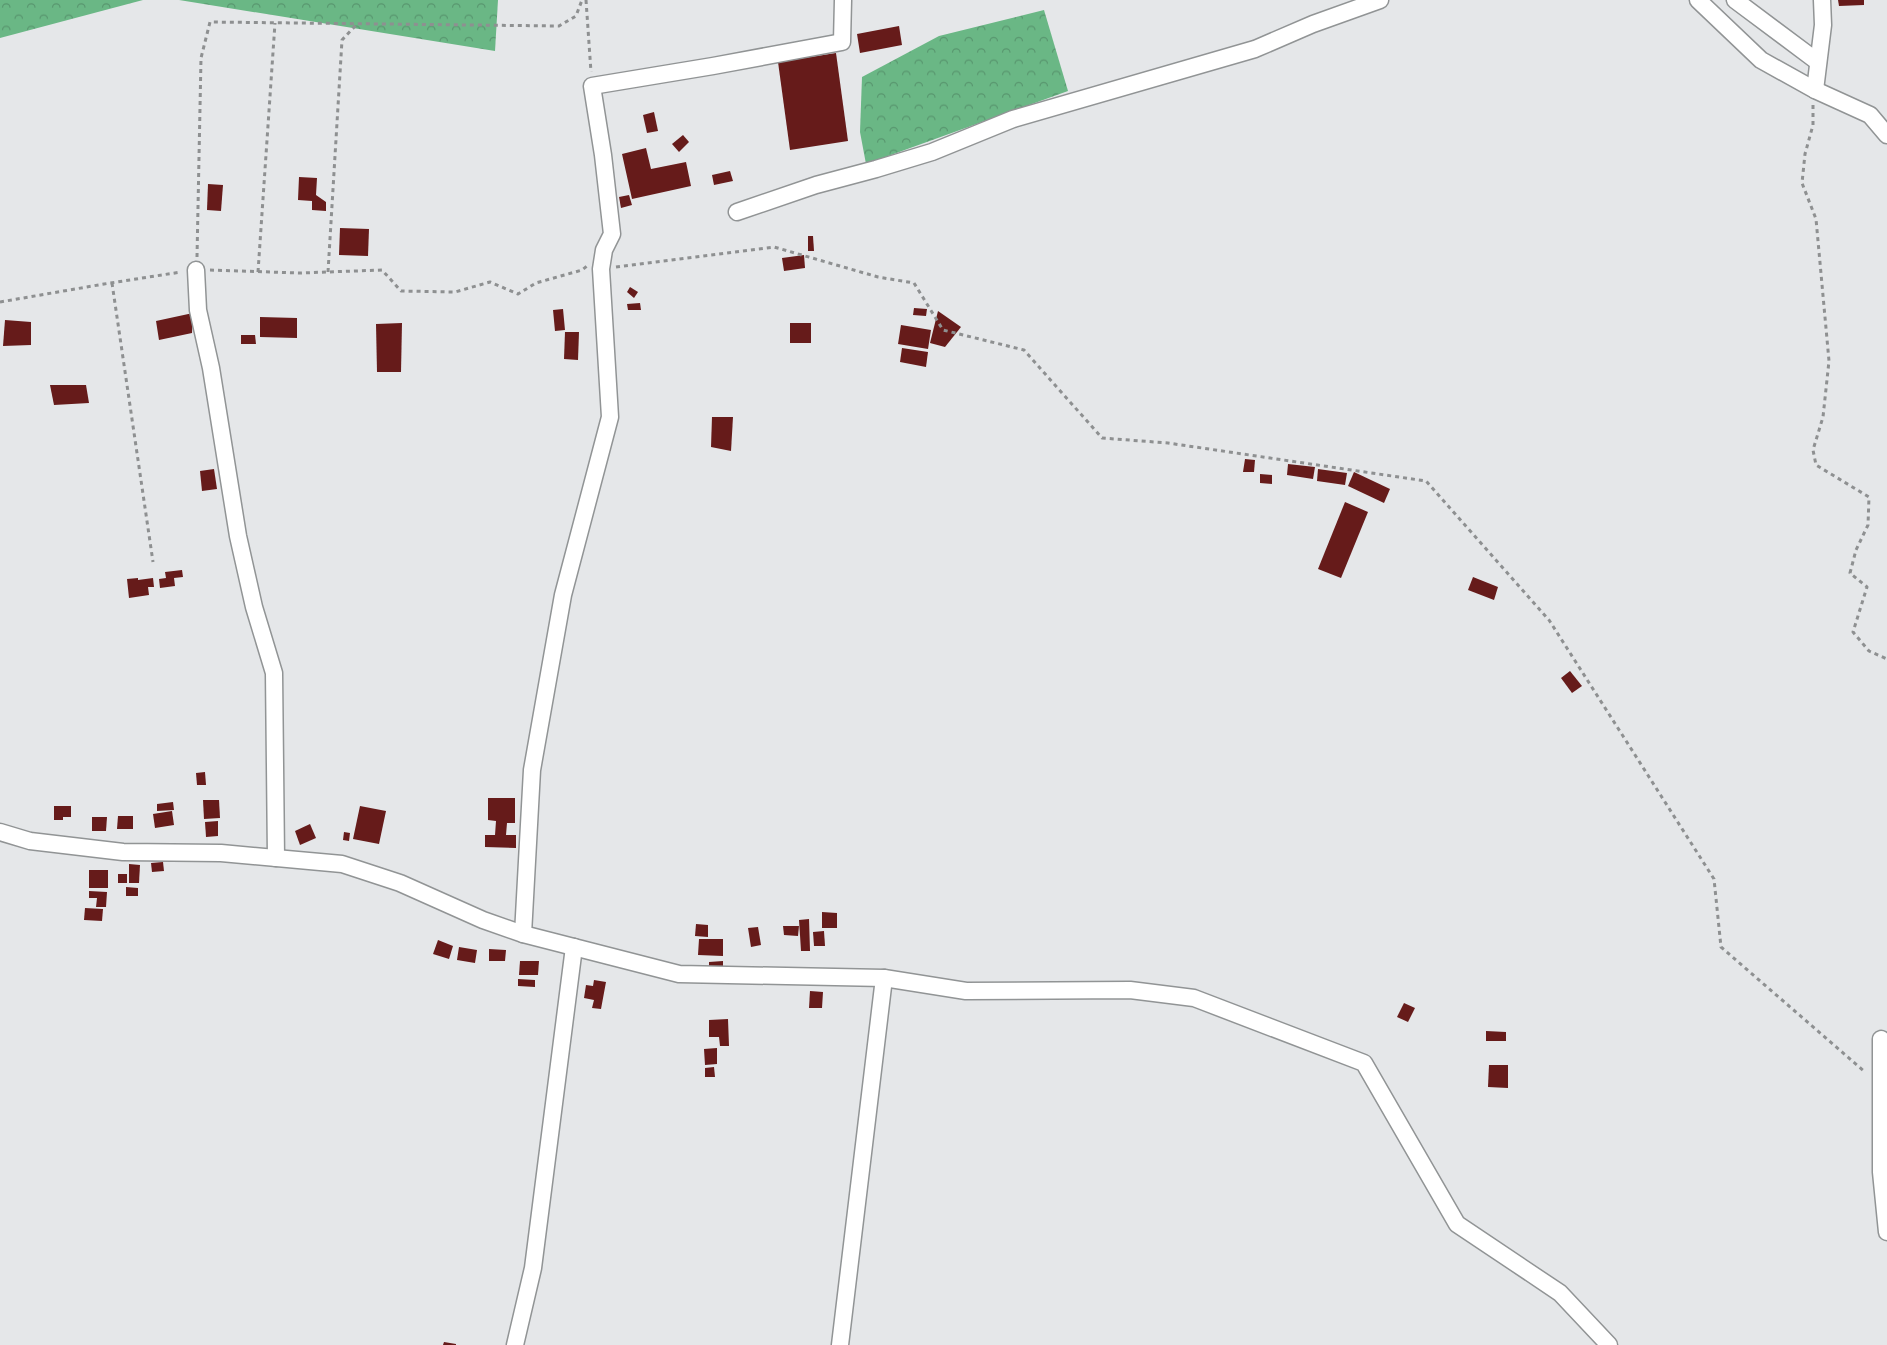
<svg xmlns="http://www.w3.org/2000/svg" width="1887" height="1345" viewBox="0 0 1887 1345" font-family="'Varela Round',sans-serif">
	<defs>
		<pattern id="forest-crowns" width="20" height="18" patternUnits="userSpaceOnUse" patternTransform="scale(1.25)"><rect width="20" height="18" fill="#6ab785"/><path d="M2 6a3 3 0 1 1 6 0M12 15a3 3 0 1 1 6 0" fill="none" stroke="#58966e"/></pattern>
	</defs>
	<rect width="100%" height="100%" fill="#e5e7e9"/>
	<g fill="url(#forest-crowns)">
		<path d="M0 0H143L0 38Z"/>
		<path d="M179 0H498L495 51Z"/>
		<path d="M1044 10 1068 91 866 164 860 132 862 77 939 36Z"/>
	</g>
	<g fill="#661b1a">
		<path d="M1838 0H1864V5L1839 6Z"/>
		<path d="M899 26 902 45 860 53 857 34Z"/>
		<path d="M836 53 848 141 790 150 778 62Z"/>
		<path d="M654 112 658 131 647 133 643 115Z"/>
		<path d="M683 135 689 142 679 152 672 144Z"/>
		<path d="M646 148 651 169 686 162 691 186 632 199 622 154Z"/>
		<path d="M730 171 733 181 714 185 712 175Z"/>
		<path d="M299 177 317 178 316 195 326 202V211L312 210V201L298 200Z"/>
		<path d="M208 184 223 185 221 211 207 210Z"/>
		<path d="M629 195 632 205 621 208 619 197Z"/>
		<path d="M340 228 369 229 368 256 339 255Z"/>
		<path d="M808 236H813L814 251H808Z"/>
		<path d="M804 255 805 268 784 271 782 258Z"/>
		<path d="M630 287 638 292 634 298 627 292Z"/>
		<path d="M640 303 641 310H628L627 304Z"/>
		<path d="M914 308 927 309 926 316 913 315Z"/>
		<path d="M563 309 565 330 555 331 553 310Z"/>
		<path d="M938 311 961 327 945 347 930 343Z"/>
		<path d="M193 313 192 333 159 340 156 321Z"/>
		<path d="M260 317 297 318V338L260 337Z"/>
		<path d="M5 320 31 322V345L3 346Z"/>
		<path d="M402 323 401 372H377L376 324Z"/>
		<rect x="790" y="323" width="21" height="20"/>
		<path d="M901 325 931 330 928 349 898 344Z"/>
		<path d="M565 332H579L578 360 564 359Z"/>
		<path d="M241 335H255L256 344H241Z"/>
		<path d="M902 348 928 352 926 367 900 362Z"/>
		<path d="M50 385H86L89 403 54 405Z"/>
		<path d="M712 417H733L731 451 711 447Z"/>
		<path d="M1245 459 1255 460 1254 472H1243Z"/>
		<path d="M1288 464 1315 467 1313 479 1287 475Z"/>
		<path d="M214 469 217 489 202 491 200 471Z"/>
		<path d="M1318 469 1347 473 1345 485 1317 481Z"/>
		<path d="M1354 472 1390 489 1384 503 1348 486Z"/>
		<path d="M1260 474 1272 475V484L1260 483Z"/>
		<path d="M1345 502 1368 512 1341 578 1318 569Z"/>
		<path d="M182 570 183 577 174 578 175 586 160 588 159 579 166 578 165 572Z"/>
		<path d="M1473 577 1498 587 1494 600 1468 590Z"/>
		<path d="M138 578V580L153 578 154 587H148L149 595 129 598 127 579Z"/>
		<path d="M1570 671 1582 686 1572 693 1561 678Z"/>
		<path d="M205 772 206 785H197L196 773Z"/>
		<path d="M488 798H515V823H507L506 835H516V848L485 847V835H495L496 821 488 820Z"/>
		<path d="M203 800H219L220 818 204 819Z"/>
		<path d="M173 802 174 810 157 811V804Z"/>
		<path d="M54 806H71V817H63V820H54Z"/>
		<path d="M360 806 386 811 379 844 353 839Z"/>
		<path d="M172 811 174 825 155 828 153 814Z"/>
		<path d="M118 816H133V829H117Z"/>
		<path d="M92 817H107L106 831H92Z"/>
		<path d="M218 821V836L206 837 205 822Z"/>
		<path d="M310 824 316 838 300 845 295 831Z"/>
		<path d="M344 832 350 833 349 841 343 840Z"/>
		<path d="M163 862 164 871 152 872 151 863Z"/>
		<path d="M129 864 140 865 139 883H129Z"/>
		<rect x="89" y="870" width="19" height="18"/>
		<rect x="118" y="874" width="9" height="9"/>
		<path d="M126 887 138 888V896H126Z"/>
		<path d="M89 891 107 892 106 907H96L97 898H89Z"/>
		<path d="M85 908 103 909 102 921 84 920Z"/>
		<path d="M822 912 837 913V928H822Z"/>
		<path d="M809 919 810 951H801L799 920Z"/>
		<path d="M696 924 708 925V937L695 936Z"/>
		<path d="M783 926H799L798 936 784 935Z"/>
		<path d="M758 927 761 945 751 947 748 928Z"/>
		<path d="M824 931 825 946H814L813 932Z"/>
		<path d="M699 939H723V956L698 955Z"/>
		<path d="M438 940 453 946 449 959 433 954Z"/>
		<path d="M459 947 477 950 475 963 457 960Z"/>
		<path d="M489 949 506 950 505 961H489Z"/>
		<path d="M520 961H539L538 975H519Z"/>
		<path d="M723 961V969H709V962Z"/>
		<path d="M518 979 535 980V987L518 986Z"/>
		<path d="M594 980 606 982 601 1009 592 1008 594 1000 584 998 586 985 593 986Z"/>
		<path d="M810 991 823 992 822 1008H809Z"/>
		<path d="M1404 1003 1415 1008 1408 1022 1397 1017Z"/>
		<path d="M728 1019 729 1046H720L719 1037H709V1020Z"/>
		<path d="M1486 1031 1506 1032V1041H1486Z"/>
		<path d="M717 1048V1064L705 1065 704 1049Z"/>
		<path d="M1489 1065H1508V1088L1488 1087Z"/>
		<path d="M714 1067 715 1077H705V1068Z"/>
		<path d="M444 1342 456 1344V1345H443Z"/>
	</g>
	<g fill="none" stroke-linecap="round" stroke-linejoin="round">
		<defs>
			<g id="street">
				<path d="M1698 0 1761 60 1815 90 1870 115 1887 135"/>
				<path d="M1735 0 1818 62"/>
				<path d="M1815 90 1823 25 1822 0"/>
				<path d="M737 212 816 185 876 169 932 152 1013 119 1255 49 1313 24 1380 0"/>
				<path d="M196 270 198 310 211 368 238 536 254 607 274 673 276 858"/>
				<path d="M0 832 30 841 123 852 221 853 342 864 400 883 483 920 523 934 679 974 884 978 966 991 1130 990 1194 998 1364 1063 1457 1224 1560 1293 1609 1345"/>
				<path d="M523 934 532 770 563 595 610 417 601 269 604 250 612 234 603 155 592 86 713 66 842 42 843 0"/>
				<path d="M1887 1043 1881 1039V1172L1887 1232"/>
				<path d="M515 1345 533 1268 574 947"/>
				<path d="M840 1345 884 978"/>
			</g>
		</defs>
		<use href="#street" stroke="#919495" stroke-width="19"/>
		<g stroke="#8e9091" stroke-width="3" stroke-dasharray="4 4" stroke-linecap="butt">
			<path d="M586 0 591 72"/>
			<path d="M1813 105V125L1805 154 1802 183 1816 219 1829 361 1823 417 1813 450 1816 465 1869 497 1868 525 1856 550 1850 573 1867 587 1853 632 1869 651 1887 659"/>
			<path d="M197 257 201 58 210 22 559 26 576 16 582 0"/>
			<path d="M616 267 774 247 878 277 914 283 943 330 1024 350 1102 438 1168 443 1426 481 1549 620 1623 736 1714 879 1721 947 1865 1072"/>
			<path d="M210 270 300 273 382 270 401 291 455 292 490 282 518 294 536 283 582 270 587 266"/>
			<path d="M258 272 275 23"/>
			<path d="M328 272 342 40 357 24"/>
			<path d="M112 283 153 562"/>
			<path d="M0 302 104 284 181 272"/>
		</g>
		<use href="#street" stroke="#fff" stroke-width="16"/>
	</g>
</svg>
